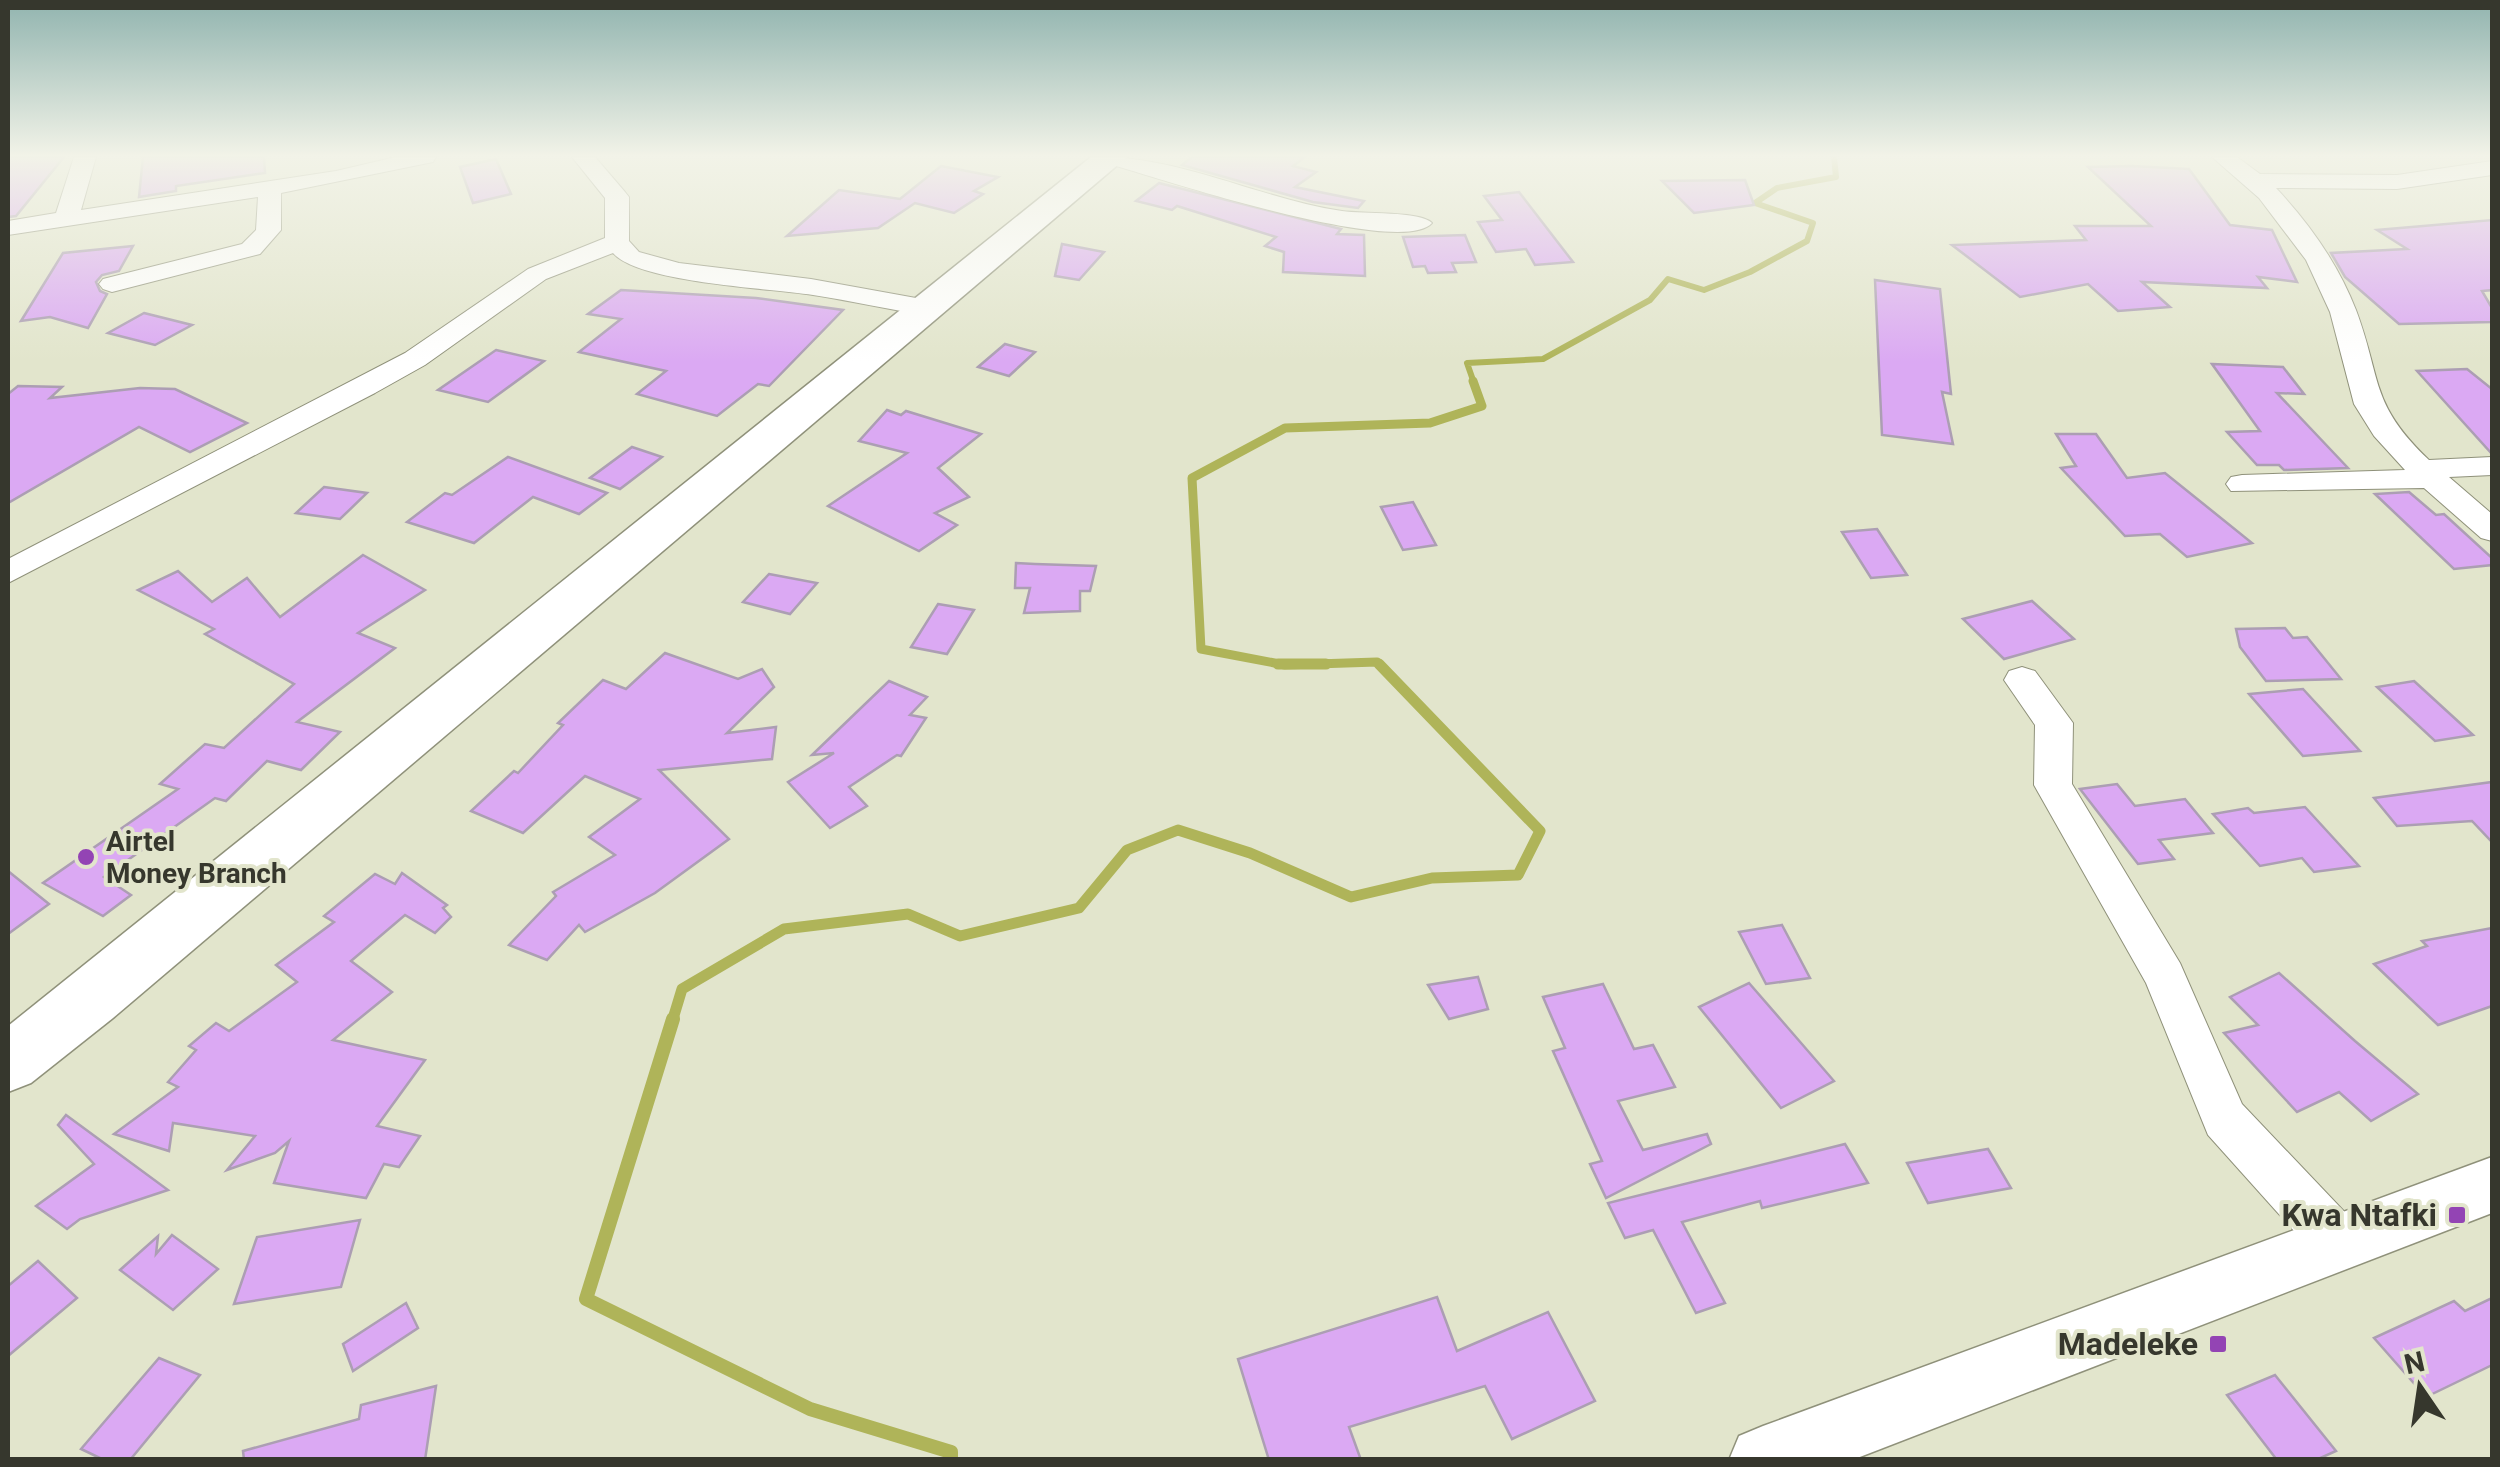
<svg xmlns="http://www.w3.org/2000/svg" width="2500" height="1467" viewBox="0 0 2500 1467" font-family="Roboto,sans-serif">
	<rect width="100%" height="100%" fill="#e2e5cc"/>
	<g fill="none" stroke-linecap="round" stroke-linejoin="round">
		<path stroke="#afb459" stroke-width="6" d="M1474 383 1467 363 1543 359 1650 300 1668 279 1704 290 1750 272 1807 241 1813 223 1755 203 1777 188 1836 177 1834 157"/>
		<path stroke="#afb459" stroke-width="9" d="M1381 666 1377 662 1285 665 1201 649 1192 478 1285 428 1430 423 1482 406 1473 381"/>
		<g stroke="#afb459" stroke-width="11">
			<path d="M1278 664H1326"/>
			<path d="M672 1022 682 989 784 929 908 914 960 936 1079 908 1127 850 1178 830 1250 853 1351 897 1432 878 1518 875 1540 831 1379 664"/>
		</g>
		<path stroke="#afb459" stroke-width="14" d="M673 1019 586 1299 810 1409 951 1452V1460"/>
	</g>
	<g fill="#dba9f3" stroke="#ac9eb3" stroke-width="2.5">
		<path d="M8 157H64L16 216 8 217Z"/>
		<path d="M143 157H264L265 173 176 186V191L139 197Z"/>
		<path d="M1192 157H1305L1293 166 1316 172 1295 187 1364 201 1358 208 1313 202 1182 165Z"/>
		<path d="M496 159 511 194 473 203 460 167Z"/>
		<path d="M941 166 998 177 974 191 983 194 954 213 915 203 878 228 787 236 839 190 900 199Z"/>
		<path d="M2132 166 2189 169 2230 225 2272 230 2297 282 2258 277 2267 288 2142 282 2170 307 2118 311 2088 284 2020 297 1952 245 2086 240 2075 226H2151L2088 167Z"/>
		<path d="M1745 180 1754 205 1694 213 1662 181Z"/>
		<path d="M1159 183 1341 229 1337 234 1364 235 1365 276 1283 272 1284 252 1265 246 1276 237 1177 206 1172 210 1136 201Z"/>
		<path d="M1519 192 1573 262 1535 265 1526 249 1496 252 1478 222 1502 220 1484 196Z"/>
		<path d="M2492 220V290L2482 291 2492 308V322L2399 324 2345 277 2331 253 2407 249 2377 230Z"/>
		<path d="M1465 235 1476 262 1452 263 1456 272 1428 273 1425 266 1413 267 1403 237Z"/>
		<path d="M1062 244 1104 252 1079 280 1055 276Z"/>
		<path d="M133 246 119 271 102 275 96 282 100 291 107 294 88 328 50 317 21 321 63 253Z"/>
		<path d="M1875 280 1940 289 1951 394 1942 392 1953 444 1882 435Z"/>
		<path d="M621 290 756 298 843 310 769 386 758 384 717 416 637 394 666 371 579 352 621 319 588 314Z"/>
		<path d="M144 313 192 325 155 345 108 333Z"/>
		<path d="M1005 344 1035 352 1009 376 978 367Z"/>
		<path d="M496 350 544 361 488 402 438 390Z"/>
		<path d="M2212 364 2283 367 2304 394 2277 393 2348 468 2284 470 2279 465H2257L2227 432 2260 431Z"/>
		<path d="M2467 369 2492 389V454L2417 371Z"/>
		<path d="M18 386 62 387 50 398 140 388 175 389 247 423 190 452 139 427 8 503V394Z"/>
		<path d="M887 410 901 415 906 411 981 434 938 468 969 497 935 513 957 525 919 551 828 506 907 453 859 441Z"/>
		<path d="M2056 434H2096L2127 478 2165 473 2252 543 2187 557 2160 534 2125 536 2061 468 2076 466Z"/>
		<path d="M632 447 662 457 620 489 590 478Z"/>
		<path d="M508 457 607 493 579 514 533 497 474 543 407 522 445 493 452 495Z"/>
		<path d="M324 487 367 493 340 519 296 513Z"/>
		<path d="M2409 492 2436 515 2444 514 2492 558V565L2454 569 2375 494Z"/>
		<path d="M1413 502 1436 545 1403 550 1381 507Z"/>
		<path d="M1877 529 1907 575 1871 578 1842 532Z"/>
		<path d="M363 555 425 590 358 633 395 648 297 722 340 732 301 770 267 761 226 801 215 798 104 877 131 895 103 916 43 883 178 789 160 784 205 744 224 748 294 684 205 634 214 629 138 590 178 571 212 602 247 578 280 617Z"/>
		<path d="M1016 563 1035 564 1096 566 1090 591H1080V611L1024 613 1030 588H1015Z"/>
		<path d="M769 574 817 583 790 614 743 602Z"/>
		<path d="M2032 601 2074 639 2004 659 1963 619Z"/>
		<path d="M938 604 974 610 947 654 911 647Z"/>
		<path d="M2285 628 2293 638 2307 637 2341 679 2266 681 2240 647 2236 629Z"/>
		<path d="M665 653 738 679 762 669 774 687 727 733 776 727 772 759 659 770 729 839 655 893 585 932 579 925 547 960 509 945 556 896 553 892 615 855 589 837 640 799 585 776 523 833 471 811 514 771 518 773 563 725 558 723 603 680 626 689Z"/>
		<path d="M889 681 927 697 910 715 926 718 901 756 897 755 849 787 867 806 830 828 788 782 834 753 812 755Z"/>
		<path d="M2414 681 2473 735 2435 741 2377 687Z"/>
		<path d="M2303 689 2360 751 2303 756 2249 694Z"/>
		<path d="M2492 782V842L2472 821 2397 826 2374 798Z"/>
		<path d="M2117 784 2135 806 2185 799 2213 833 2159 840 2174 859 2138 864 2080 789Z"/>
		<path d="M2305 807 2359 866 2314 872 2302 858 2260 866 2213 814 2248 808 2254 813Z"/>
		<path d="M8 871 49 904 8 934Z"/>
		<path d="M402 873 447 905 443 908 451 917 435 933 405 915 351 961 392 992 333 1040 425 1060 377 1126 420 1136 399 1167 384 1164 366 1198 274 1183 289 1141 275 1153 227 1170 255 1136 173 1123 169 1151 114 1134 178 1087 168 1082 196 1050 189 1046 216 1023 229 1031 297 982 276 965 334 922 324 916 375 874 395 884Z"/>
		<path d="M1782 925 1810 978 1766 984 1739 932Z"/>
		<path d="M2492 928V1006L2438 1025 2374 964 2427 946 2422 941Z"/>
		<path d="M2279 973 2355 1041 2418 1094 2371 1121 2339 1092 2297 1112 2224 1033 2258 1025 2230 997Z"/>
		<path d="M1478 977 1488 1009 1449 1019 1428 985Z"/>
		<path d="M1749 983 1834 1081 1781 1108 1699 1007Z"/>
		<path d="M1603 984 1634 1049 1653 1045 1675 1087 1618 1101 1643 1150 1707 1134 1711 1144 1606 1198 1590 1164 1602 1161 1553 1051 1565 1048 1543 997Z"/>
		<path d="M66 1115 168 1190 80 1219 67 1229 36 1206 94 1164 58 1125Z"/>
		<path d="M1845 1144 1868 1183 1762 1208 1760 1201 1682 1222 1725 1303 1696 1313 1653 1230 1625 1238 1608 1203Z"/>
		<path d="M1988 1149 2011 1188 1928 1203 1907 1163Z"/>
		<path d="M360 1220 341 1287 234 1304 257 1237Z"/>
		<path d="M172 1235 218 1269 173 1310 120 1270 158 1236 156 1254Z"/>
		<path d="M38 1261 77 1298 8 1356V1286Z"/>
		<path d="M1437 1297 1457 1351 1548 1312 1595 1401 1512 1439 1485 1386 1349 1427 1361 1460H1269L1238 1359Z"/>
		<path d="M2492 1298V1365L2426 1397 2374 1338 2454 1301 2465 1311Z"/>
		<path d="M406 1303 418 1328 353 1371 343 1344Z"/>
		<path d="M159 1358 200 1375 130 1460H104L81 1449Z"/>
		<path d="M2275 1375 2336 1451 2316 1460H2277L2227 1395Z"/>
		<path d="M436 1386 425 1460H244L243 1451 359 1419 361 1405Z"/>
	</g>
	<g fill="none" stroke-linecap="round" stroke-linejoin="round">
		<defs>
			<g id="minor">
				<path d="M74 157H96L81 210 336 171 396 157H436L433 162 281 193V230L260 254 112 292 103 289 99 284 103 279 242 244 256 230 258 197 8 235V221L56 213Z"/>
				<path d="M572 157H595L625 192 629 197V241L639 252 679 263 811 279 927 300 940 308 927 316C889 309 851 301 813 295 769 288 639 283 613 253L546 279 425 365 375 393 8 583V559L405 353 528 269 605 238V198Z"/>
				<path d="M1100 157C1182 157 1261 199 1342 211 1362 214 1421 211 1432 223 1400 259 1152 176 1103 162Z"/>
				<path d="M2212 157H2237L2260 174 2397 175 2492 161V175L2397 189 2276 188C2310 224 2338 264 2356 310 2382 379 2369 403 2429 460L2492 457V475L2449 477 2492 514V541L2481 538 2424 488 2231 491 2226 484 2231 477 2242 475 2405 470 2374 436 2354 404 2330 312 2306 260 2259 198Z"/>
				<path d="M2022 667 2035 671 2073 723 2072 784 2180 963 2242 1104 2357 1225 2364 1243 2357 1261 2339 1268 2321 1261 2208 1135 2146 983 2034 785 2035 725 2004 680 2009 671Z"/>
			</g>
			<path id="tertiary" d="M2492 1157V1213L1852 1460H1729L1739 1436 1763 1426Z"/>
			<path id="secondary" d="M1091 157H1127L113 1018 31 1083 8 1092V1026Z"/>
		</defs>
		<use href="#minor" stroke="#8f917a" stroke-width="2"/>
		<use href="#tertiary" stroke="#8f917a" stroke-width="3"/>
		<use href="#secondary" stroke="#8f917a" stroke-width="3"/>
		<use href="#minor" fill="#fff" fill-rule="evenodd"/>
		<use href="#tertiary" fill="#fff" fill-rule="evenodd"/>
		<use href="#secondary" fill="#fff" fill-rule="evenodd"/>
	</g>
	<linearGradient id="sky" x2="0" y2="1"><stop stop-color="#91b4af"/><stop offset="0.43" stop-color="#f2f3e8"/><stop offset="1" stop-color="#f2f3e8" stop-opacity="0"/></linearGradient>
	<rect width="2500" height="362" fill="url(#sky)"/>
	<g fill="#9344b4" stroke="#e2e5cc" stroke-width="4">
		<circle cx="86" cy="857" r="10"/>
		<rect x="2447" y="1205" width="20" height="20" rx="5"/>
		<rect x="2208" y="1334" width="20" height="20" rx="5"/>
	</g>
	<g text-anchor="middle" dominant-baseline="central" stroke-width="8" stroke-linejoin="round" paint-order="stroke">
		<g font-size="28" font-weight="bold" fill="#36372d" stroke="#e2e5cc" text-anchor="start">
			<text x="106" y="841">Airtel<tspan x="106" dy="32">Money Branch</tspan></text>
		</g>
		<g font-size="32" font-weight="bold" fill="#36372d" stroke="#e2e5cc" text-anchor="end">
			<text x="2437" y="1215">Kwa Ntafki</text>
			<text x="2198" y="1344">Madeleke</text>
		</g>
	</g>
	<rect width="2500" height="1467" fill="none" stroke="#36372d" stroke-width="20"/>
	<g transform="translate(2420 1387) rotate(347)" stroke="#e2e5cc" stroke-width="8" paint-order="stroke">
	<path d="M0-8L18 38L0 25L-18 38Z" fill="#36372d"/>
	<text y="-15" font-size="28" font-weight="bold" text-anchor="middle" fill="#36372d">N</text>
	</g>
</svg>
